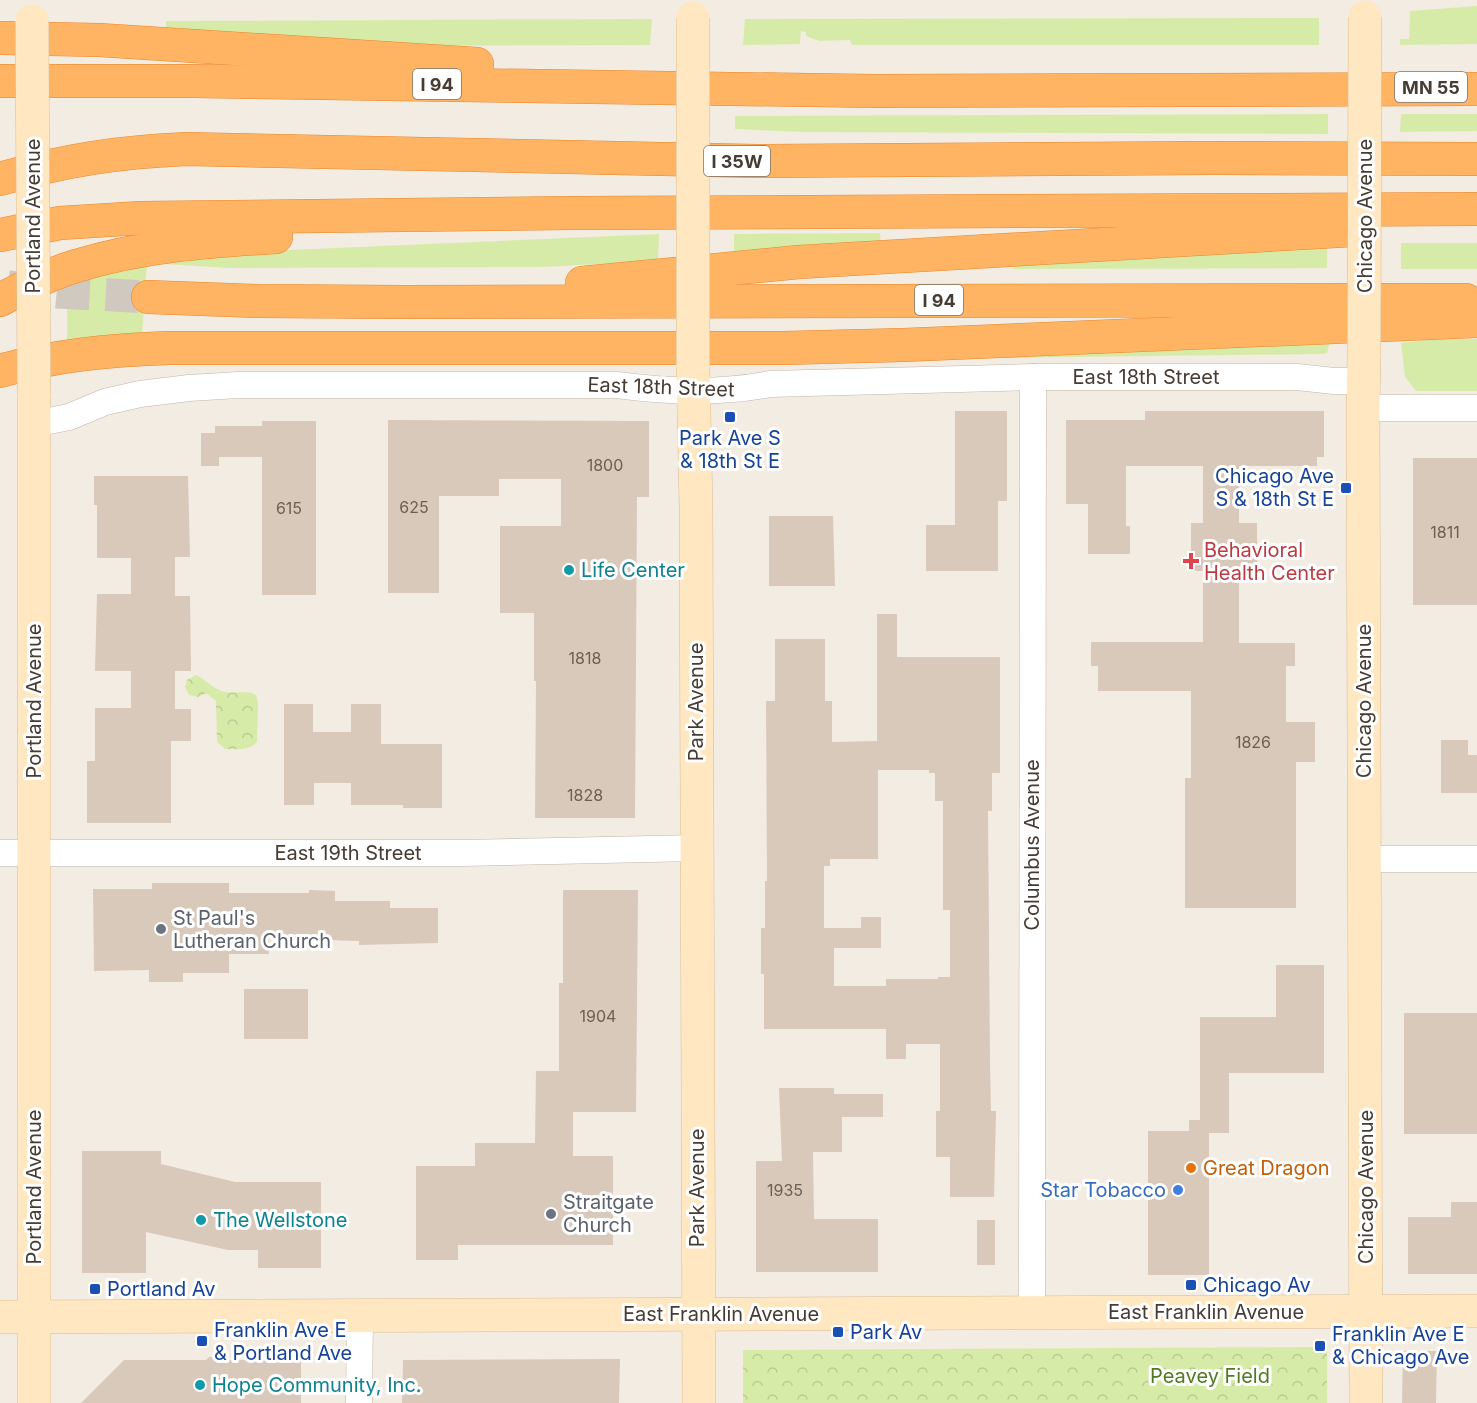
<svg xmlns="http://www.w3.org/2000/svg" width="1477" height="1403" viewBox="0 0 1477 1403" font-family="Inter,sans-serif">
	<defs>
		<pattern id="park-crowns" width="20" height="18" patternUnits="userSpaceOnUse" patternTransform="scale(1.5)"><rect width="20" height="18" fill="#d7eba9"/><path d="M2 6a3 3 0 1 1 6 0M12 15a3 3 0 1 1 6 0" fill="none" stroke="#baca92"/></pattern>
	</defs>
	<rect width="100%" height="100%" fill="#f3ece3"/>
	<g fill="#d7eba9">
		<path d="M1477 6V44L1400 45V39H1409L1410 11Z"/>
		<path d="M1319 18V45H852L850 40 819 41 806 36V32L801 31 800 44 743 45 745 19Z"/>
		<path d="M652 19 650 45 400 46 166 32V21Z"/>
		<path d="M1328 114V134L802 132 735 129V116Z"/>
		<path d="M1401 114H1477V131L1400 132Z"/>
		<path d="M880 233 881 245 734 255V234Z"/>
		<path d="M659 234 658 261 542 267 229 268 147 263 142 335 67 342V277L151 256Z"/>
		<rect x="1401" y="243" width="76" height="26"/>
		<path d="M1327 245V268L1012 269 1022 263Z"/>
		<path d="M1434 339H1477V391H1416L1405 377 1401 343Z"/>
		<path d="M1330 342 1327 353 1322 354 910 359Z"/>
	</g>
	<g fill="url(#park-crowns)">
		<path d="M196 675C207 680 213 690 226 692 236 694 246 689 256 695L258 702 257 742C249 751 237 749 225 749L217 742 216 701 206 693 198 697 189 695 185 687 187 680Z"/>
		<path d="M1327 1347V1403H743V1350Z"/>
	</g>
	<g fill="#d9c9bb" fill-rule="evenodd">
		<path d="M955 411H1007V501H998V571H926V525H955Z"/>
		<path d="M1145 411H1324V457H1317V466H1239V523H1257V576H1239V643H1295V666H1286V722H1315V762H1296V908H1185V778H1191V691H1098V666H1091V642H1203V571H1191V523H1203V466H1126V526H1130V554H1088V504H1066V420H1145Z"/>
		<path d="M388 420 649 421V497H637L635 818H535L536 681H534V613H500V526H561V479H499V496H439V593H388Z"/>
		<path d="M262 421H316V595H262V457H219V466H201V433H215V426H262Z"/>
		<rect x="1413" y="458" width="64" height="147"/>
		<path d="M94 476H188L190 557H175V596H190L191 671H175V709H191V741H171V823H87V761H95V708H131V671H95L97 594H131V558H97V505H94Z"/>
		<path d="M769 516H833L835 586H769Z"/>
		<path d="M877 614H897V657H1000V773H992V811H988L990 1063 991 1111H996L994 1197H950V1157H936V1111H940V1044H906V1059H886V1029H764V974H761V928H765V881H767L766 701H775V639H825V701H832V742L877 741ZM878 770H929V773H935V801H943V910H950V977H938V979H886V986H834V948H881V917H861V928H824V866H830V859H878Z"/>
		<path d="M284 704H313V732H351V704H381V744H442V808H403V805H351V783H314V805H284Z"/>
		<path d="M1441 740H1468V755H1477V793H1441Z"/>
		<path d="M152 883H229V893H309V890L335 891V901H390V908H438V943L359 945V941L269 938V954H229V973H183V982H149V970L94 971 93 889H152Z"/>
		<path d="M563 890H638L636 1112H573V1156H613V1245H458V1260H416V1166H475V1143H535L536 1071H559V983H563Z"/>
		<path d="M1276 965H1324V1073H1229V1133H1209V1275H1148V1131H1189V1120H1200V1017H1276Z"/>
		<rect x="244" y="989" width="64" height="50"/>
		<rect x="1404" y="1013" width="73" height="121"/>
		<path d="M779 1088H834V1094H883V1117H842V1152H813L814 1219H878V1272H756V1161H782Z"/>
		<path d="M82 1151H161V1164L235 1182H321V1268H258V1250H228L146 1232V1273H82Z"/>
		<path d="M1451 1202H1477V1274H1408V1217H1451Z"/>
		<rect x="977" y="1220" width="18" height="45"/>
		<path d="M1403 1351H1437L1436 1403H1402Z"/>
		<path d="M209 1357H220L224 1360H301V1403H81L124 1360H206Z"/>
		<path d="M620 1359 619 1403H402L403 1360Z"/>
	</g>
	<g fill="none" stroke-linecap="round" stroke-linejoin="round">
		<path stroke="#d0c9c0" stroke-width="33" stroke-dasharray="33 16" stroke-linecap="butt" d="M8 287 58 292 148 297"/>
		<defs>
			<g id="street">
				<path d="M1363 408H1477"/>
				<path d="M34 424 69 417 105 402 140 394 189 388 238 385H617C669 392 719 394 770 384L1033 377H1297L1334 381H1363"/>
				<path d="M0 853H463L697 848"/>
				<path d="M1364 859H1477"/>
				<path d="M1032 1313 1033 377"/>
				<path d="M359 1403 360 1316"/>
			</g>
			<g id="secondary">
				<path d="M1364 355 1363 408 1366 1403"/>
				<path d="M693 365 696 507 699 1403"/>
				<path d="M34 395V1403"/>
				<path d="M0 1317 1477 1311"/>
			</g>
			<g id="highway">
				<path d="M0 38 99 40 477 64"/>
				<path d="M0 81H193L874 91 1477 89"/>
				<path d="M0 179C65 160 119 152 186 149L757 161 1214 158 1477 159"/>
				<path d="M0 235 60 223 141 218 572 213 1477 209"/>
				<path d="M582 283 799 262 1354 230"/>
				<path d="M148 297 259 301 402 302 1466 300"/>
				<path d="M0 300C24 287 49 274 76 266 141 246 209 241 276 237"/>
				<path d="M0 371C56 355 111 350 169 348H783L903 345 1477 321"/>
			</g>
		</defs>
		<use href="#street" stroke="#c2b5a8" stroke-width="27"/>
		<use href="#secondary" stroke="#dabc91" stroke-width="34"/>
		<use href="#highway" stroke="#e98528" stroke-width="34"/>
		<use href="#street" stroke="#fff" stroke-width="26"/>
		<use href="#secondary" stroke="#ffe7c2" stroke-width="33"/>
		<use href="#highway" stroke="#ffb463" stroke-width="33"/>
		<defs>
			<g id="secondary-bridge">
				<path d="M32 21 34 395"/>
				<path d="M1364 355 1365 17"/>
				<path d="M693 365V18"/>
			</g>
		</defs>
		<use href="#secondary-bridge" stroke="#dabc91" stroke-width="34" stroke-linecap="butt"/>
		<use href="#secondary-bridge" stroke="#ffe7c2" stroke-width="33"/>
	</g>
	<g fill="#1a4fb4" stroke="#fff" stroke-width="2">
		<rect x="724" y="411" width="12" height="12" rx="3"/>
		<rect x="1340" y="482" width="12" height="12" rx="3"/>
		<rect x="1185" y="1279" width="12" height="12" rx="3"/>
		<rect x="89" y="1283" width="12" height="12" rx="3"/>
		<rect x="832" y="1326" width="12" height="12" rx="3"/>
		<rect x="196" y="1335" width="12" height="12" rx="3"/>
		<rect x="1314" y="1340" width="12" height="12" rx="3"/>
	</g>
	<path fill="#e0444e" stroke="#fff" stroke-width="2" d="M1188 552h6v6h6v6h-6v6h-6v-6h-6v-6h6z"/>
	<g fill="#0f9aa8" stroke="#fff" stroke-width="2">
		<circle cx="569" cy="570" r="6"/>
		<circle cx="201" cy="1220" r="6"/>
		<circle cx="200" cy="1385" r="6"/>
	</g>
	<g fill="#6b7280" stroke="#fff" stroke-width="2">
		<circle cx="161" cy="929" r="6"/>
		<circle cx="551" cy="1214" r="6"/>
	</g>
	<circle fill="#e8710a" stroke="#fff" stroke-width="2" cx="1191" cy="1168" r="6"/>
	<circle fill="#3f7fe0" stroke="#fff" stroke-width="2" cx="1178" cy="1190" r="6"/>
	<g text-anchor="middle" dominant-baseline="central" stroke-width="6" stroke-linejoin="round" paint-order="stroke">
		<g font-size="16" fill="#6b5f55">
			<text x="605" y="465">1800</text>
			<text x="414" y="507">625</text>
			<text x="289" y="508">615</text>
			<text x="1445" y="532">1811</text>
			<text x="585" y="658">1818</text>
			<text x="1253" y="742">1826</text>
			<text x="585" y="795">1828</text>
			<text x="598" y="1016">1904</text>
			<text x="785" y="1190">1935</text>
		</g>
		<g fill="#fff" stroke="#7e7670" stroke-width="1.5">
			<rect x="413" y="69" width="48" height="30" rx="4.5"/>
			<rect x="1395" y="72" width="72" height="30" rx="4.5"/>
			<rect x="704" y="146" width="66" height="30" rx="4.5"/>
			<rect x="915" y="285" width="48" height="30" rx="4.5"/>
		</g>
		<g font-size="18" font-weight="bold" fill="#463c33">
			<text x="437" y="84">I 94</text>
			<text x="1431" y="87">MN 55</text>
			<text x="737" y="161">I 35W</text>
			<text x="939" y="300">I 94</text>
		</g>
		<g font-size="20" fill="#463c33" stroke="#fff">
			<text transform="translate(33 216) rotate(-90)">Portland Avenue</text>
			<text transform="translate(1365 216) rotate(-90)">Chicago Avenue</text>
			<text x="1146" y="377">East 18th Street</text>
			<text transform="translate(661 387) rotate(2)">East 18th Street</text>
			<text transform="translate(34 701) rotate(-90)">Portland Avenue</text>
			<text transform="translate(1364 701) rotate(-90)">Chicago Avenue</text>
			<text transform="translate(696 702) rotate(-90)">Park Avenue</text>
			<text transform="translate(1032 845) rotate(-90)">Columbus Avenue</text>
			<text x="348" y="853">East 19th Street</text>
			<text transform="translate(34 1187) rotate(-90)">Portland Avenue</text>
			<text transform="translate(1366 1187) rotate(-90)">Chicago Avenue</text>
			<text transform="translate(697 1188) rotate(-90)">Park Avenue</text>
			<text x="1206" y="1312">East Franklin Avenue</text>
			<text x="721" y="1314">East Franklin Avenue</text>
		</g>
		<g font-size="20" fill="#164399" stroke="#fff" text-anchor="start">
			<text x="730" y="438" text-anchor="middle">Park Ave S<tspan x="730" dy="23">&amp; 18th St E</tspan></text>
			<text x="1334" y="476" text-anchor="end">Chicago Ave<tspan x="1334" dy="23">S &amp; 18th St E</tspan></text>
			<text x="1203" y="1285">Chicago Av</text>
			<text x="107" y="1289">Portland Av</text>
			<text x="214" y="1330">Franklin Ave E<tspan x="214" dy="23">&amp; Portland Ave</tspan></text>
			<text x="850" y="1332">Park Av</text>
			<text x="1332" y="1334">Franklin Ave E<tspan x="1332" dy="23">&amp; Chicago Ave</tspan></text>
		</g>
		<g font-size="20" fill="#be3a42" stroke="#fff" text-anchor="start">
			<text x="1204" y="550">Behavioral<tspan x="1204" dy="23">Health Center</tspan></text>
		</g>
		<g font-size="20" fill="#0d838f" stroke="#fff" text-anchor="start">
			<text x="581" y="570">Life Center</text>
			<text x="213" y="1220">The Wellstone</text>
			<text x="212" y="1385">Hope Community, Inc.</text>
		</g>
		<g font-size="20" fill="#5b616d" stroke="#fff" text-anchor="start">
			<text x="173" y="918">St Paul's<tspan x="173" dy="23">Lutheran Church</tspan></text>
			<text x="563" y="1202">Straitgate<tspan x="563" dy="23">Church</tspan></text>
		</g>
		<g font-size="20" fill="#c56008" stroke="#fff" text-anchor="start">
			<text x="1203" y="1168">Great Dragon</text>
		</g>
		<g font-size="20" fill="#366cbe" stroke="#fff" text-anchor="end">
			<text x="1166" y="1190">Star Tobacco</text>
		</g>
		<g font-size="20" fill="#517b22" stroke="#fff">
			<text x="1210" y="1376">Peavey Field</text>
		</g>
	</g>
</svg>
